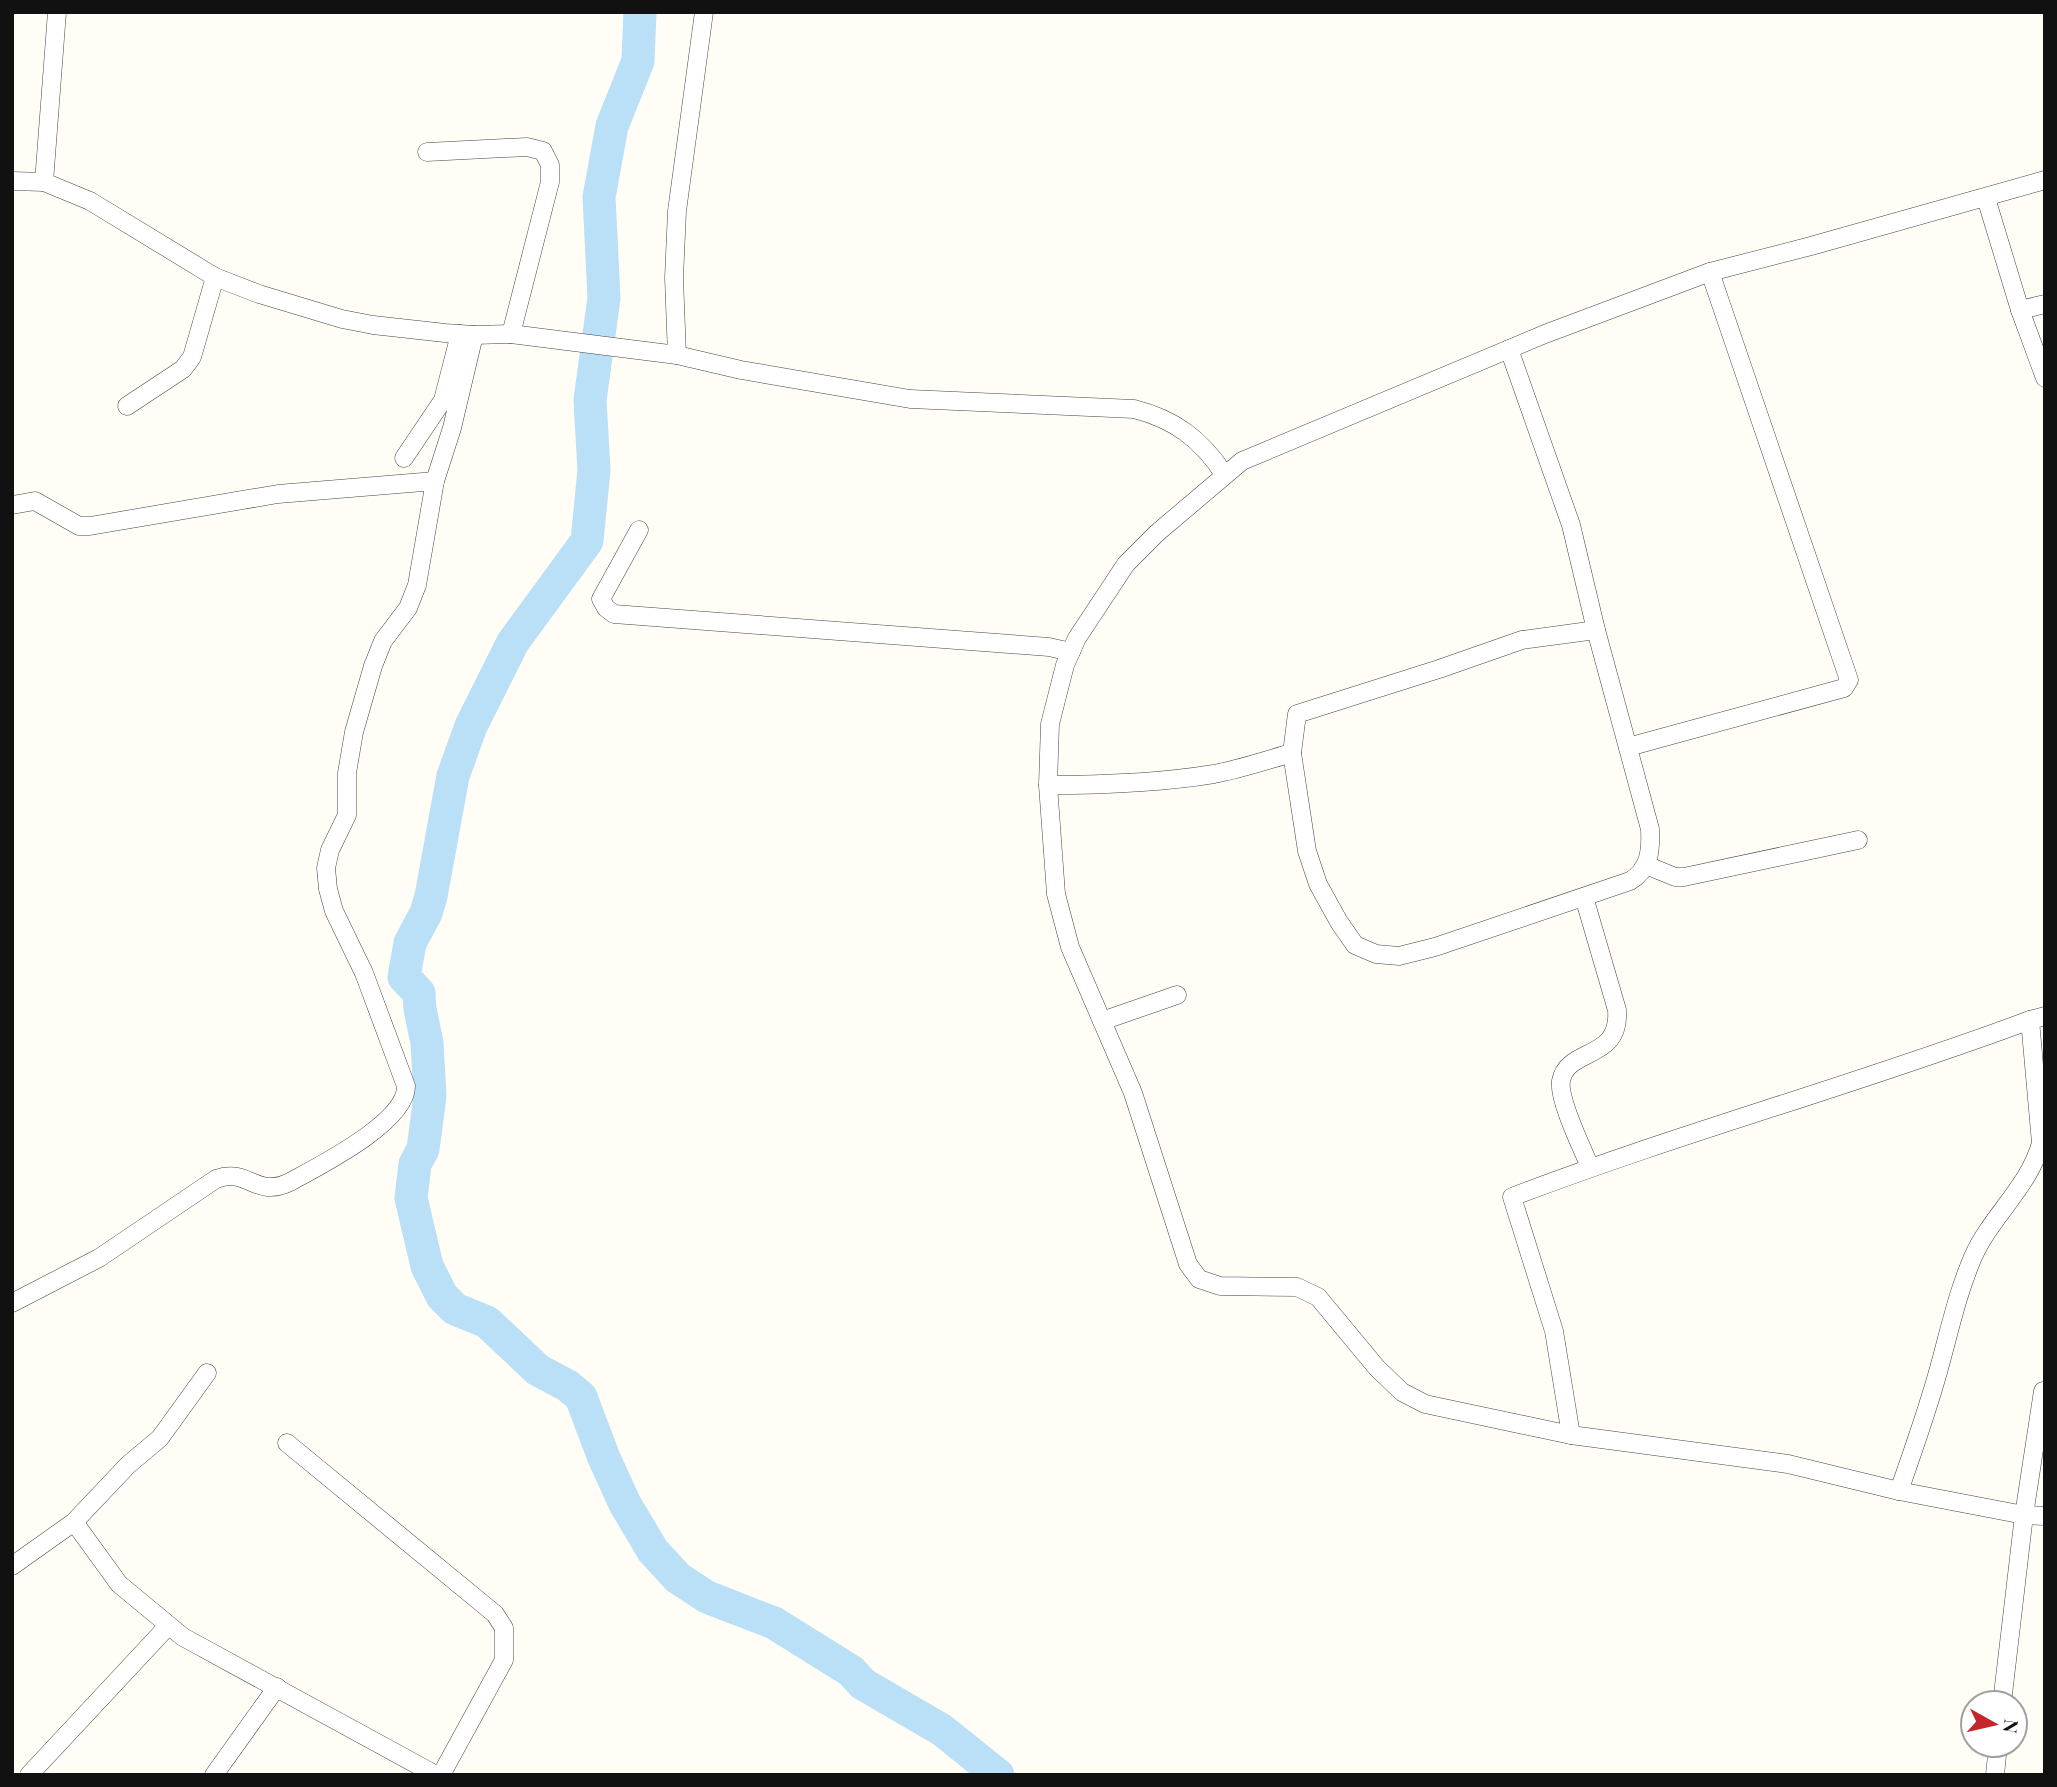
<svg xmlns="http://www.w3.org/2000/svg" width="2057" height="1787" viewBox="0 0 2057 1787" font-family="'Playfair Display',serif">
	<rect width="100%" height="100%" fill="#fffdf5"/>
	<g fill="none" stroke-linecap="round" stroke-linejoin="round">
		<path stroke="#b9e0f7" stroke-width="33" d="M640 12 638 61 612 126 599 197 604 298 590 400 594 470 587 541 513 642 471 726 453 776 431 896 426 913 410 943 404 977 419 993 420 1009 427 1043 430 1096 423 1149 415 1164 411 1198 427 1266 442 1296 455 1309 487 1322 538 1370 568 1386 581 1397 604 1458 625 1504 653 1551 678 1578 707 1597 774 1623 851 1671 863 1684 942 1730 998 1775"/>
		<defs>
			<g id="minor">
				<path d="M427 152 527 147 543 151 550 165V182L511 334"/>
				<path d="M12 181 44 182 90 201 215 277 259 294 342 319 373 325 445 333 474 335 511 334 677 355 741 370 910 399 1134 409C1174 419 1201 439 1224 474"/>
				<path d="M44 182 57 12"/>
				<path d="M1986 198 2020 310 2045 378"/>
				<path d="M2020 310 2045 304"/>
				<path d="M677 355 674 278 677 211 704 12"/>
				<path d="M127 406 183 369 192 357 215 277"/>
				<path d="M404 458 443 400 460 334"/>
				<path d="M12 505 35 501 79 526H90L278 494 435 481"/>
				<path d="M639 530 601 599 606 608 614 614 1049 647 1071 652"/>
				<path d="M1596 630 1522 640 1439 669 1297 714 1292 753C1267 760 1240 769 1214 774 1159 783 1104 785 1048 785L1056 894 1070 947 1133 1093 1188 1264 1199 1279 1220 1286 1297 1287 1318 1297 1377 1368 1402 1392 1425 1404 1571 1435 1788 1464 1899 1491 2024 1515 2045 1516"/>
				<path d="M1628 747 1844 688 1849 680 1710 272"/>
				<path d="M1292 753 1307 851 1318 884 1339 922 1355 945 1376 954 1399 956 1435 947 1630 881C1650 869 1651 850 1650 829L1596 630 1571 525 1509 349"/>
				<path d="M1048 785 1050 724 1065 665 1077 638 1126 564 1157 533 1242 461 1545 334 1710 272 1811 246 2045 180"/>
				<path d="M1646 865 1675 877H1684L1858 840"/>
				<path d="M1584 897 1617 1010C1621 1061 1567 1047 1561 1081 1558 1099 1582 1148 1590 1167"/>
				<path d="M1102 1021 1177 995"/>
				<path d="M12 1303 99 1258 216 1179C249 1167 255 1199 290 1182 319 1166 407 1122 406 1086L364 973 334 911 328 889 326 868 330 850 347 815V773L354 732 373 666 383 641 408 608 417 585 435 481 452 428 474 335"/>
				<path d="M1571 1435 1554 1331 1512 1197C1682 1132 1859 1084 2030 1020"/>
				<path d="M287 1443 495 1614 504 1628V1660L441 1775"/>
				<path d="M1899 1491C1912 1454 1925 1417 1936 1379 1948 1338 1956 1296 1973 1257 1991 1216 2029 1187 2041 1143L2030 1020 2045 1016"/>
				<path d="M74 1522 119 1584 183 1637 436 1775"/>
				<path d="M12 1566 74 1522 128 1465 160 1438 207 1373"/>
				<path d="M2002 1703 2024 1515 2043 1391"/>
				<path d="M29 1775 168 1626"/>
				<path d="M214 1775 277 1687"/>
				<path d="M1995 1775 1998 1745"/>
			</g>
		</defs>
		<use href="#minor" stroke="#444" stroke-width="19"/>
		<use href="#minor" stroke="#fff" stroke-width="18"/>
	</g>
	<rect width="2057" height="1787" fill="none" stroke="#111111" stroke-width="28"/>
	<g transform="translate(1994 1724) rotate(98)"><circle r="33" fill="#ffffff" stroke="#a0a0a0" stroke-width="2"/>
	<path d="M0-5L12 26L0 18L-12 26Z" fill="#c4262e"/>
	<text y="-10" font-size="19" font-weight="bold" text-anchor="middle" fill="#111111">N</text>
	</g>
</svg>
